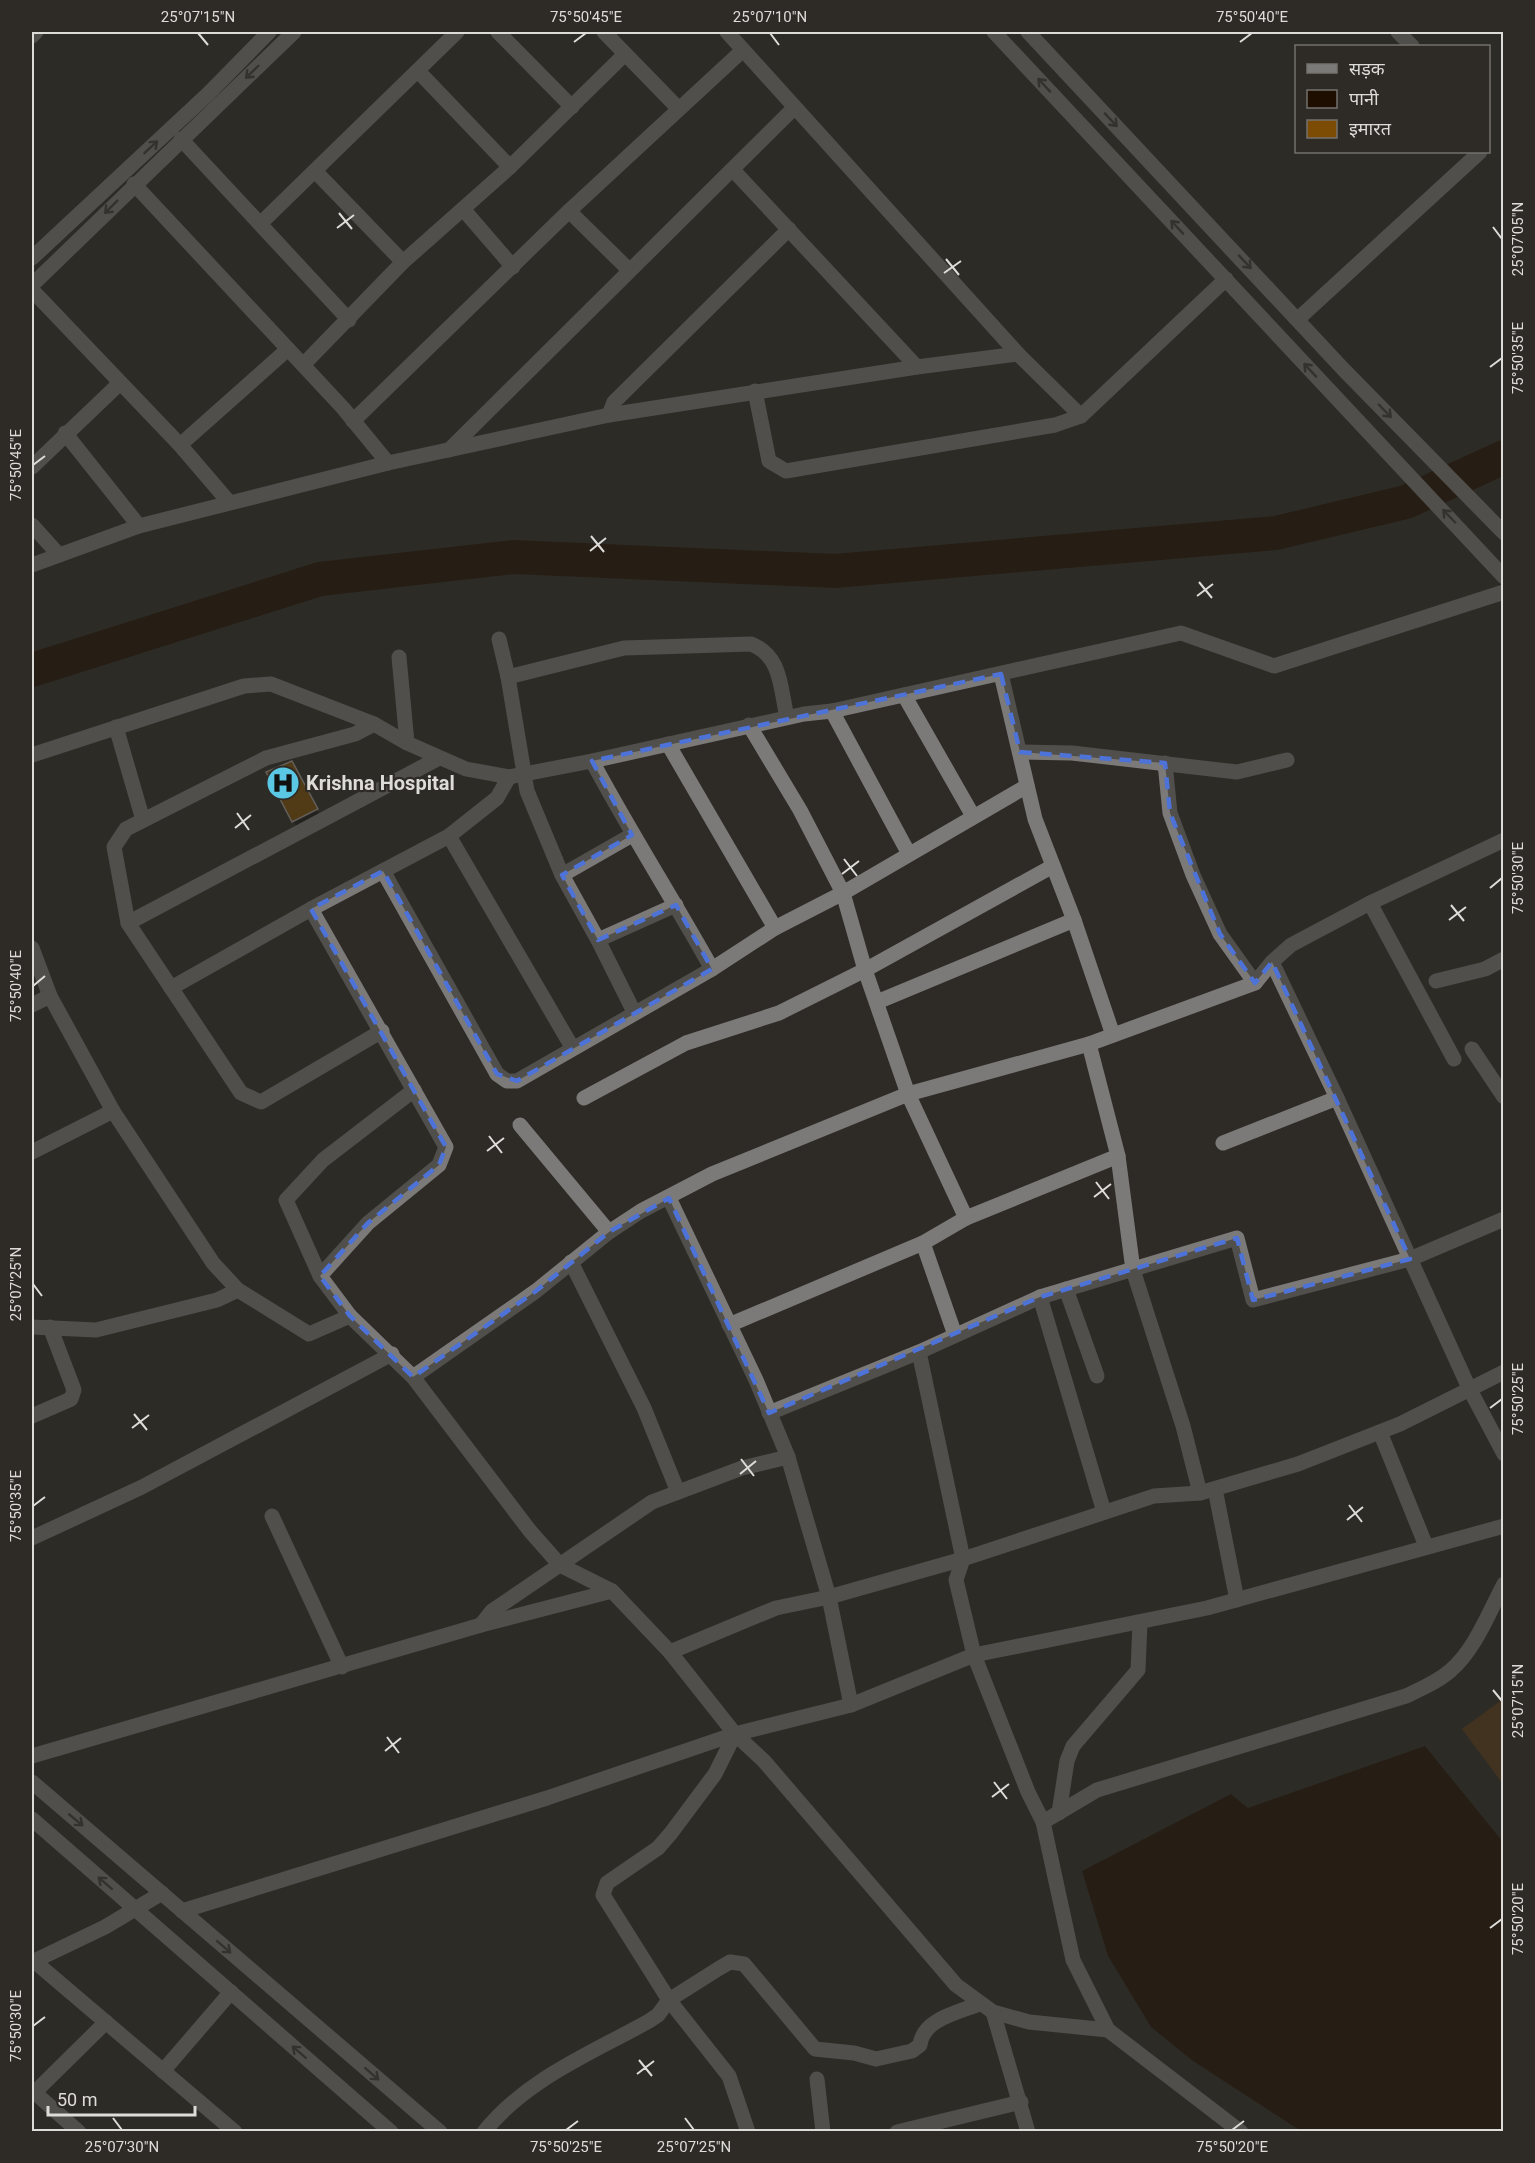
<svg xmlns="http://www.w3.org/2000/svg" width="1535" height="2163" viewBox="0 0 1535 2163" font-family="Roboto,'Noto Sans Devanagari',sans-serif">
	<rect width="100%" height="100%" fill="#2e2b27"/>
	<path fill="#593c1a" d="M1503 1699V1784L1462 1729Z"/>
	<path fill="#1d0e00" d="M1425 1746 1503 1842V2131H1301L1193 2061 1151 2027 1108 1956 1082 1871 1231 1794 1248 1808Z"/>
	<path fill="#0007" d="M291 763 320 816 297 828 268 773Z"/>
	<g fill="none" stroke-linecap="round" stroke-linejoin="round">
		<path stroke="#1d0e00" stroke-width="34" d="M32 670 320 579 514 557 835 571 1276 533 1406 502 1504 457"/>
	</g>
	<path fill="#7d4c04" stroke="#a29d99" stroke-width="1.5" d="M292 761 318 809 292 822 266 772Z"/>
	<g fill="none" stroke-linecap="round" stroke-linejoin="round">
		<g stroke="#7c7a78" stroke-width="15">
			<path d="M498 32 572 107"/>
			<path d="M604 32 678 108"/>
			<path d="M727 32 1018 354 1081 416"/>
			<path d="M994 32 1504 577"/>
			<path d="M1028 32 1344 370 1504 533"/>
			<path d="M1398 32 1412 46"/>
			<path d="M32 36 36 32"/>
			<path d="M418 71 510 167"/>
			<path d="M181 139 349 320"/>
			<path d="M734 171 917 367"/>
			<path d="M316 172 403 262"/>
			<path d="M134 184 343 408 388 463"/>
			<path d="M463 209 513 267"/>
			<path d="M569 211 629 270"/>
			<path d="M260 224 457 32"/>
			<path d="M32 258 208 94 269 32"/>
			<path d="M32 285 294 32"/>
			<path d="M32 290 180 445 228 501"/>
			<path d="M1298 319 1480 152"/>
			<path d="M303 365 403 262 510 167 625 54"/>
			<path d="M755 391 769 461 786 471 1055 425 1081 416 1226 279"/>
			<path d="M609 415 614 402 789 229"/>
			<path d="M353 421 569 211 743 50"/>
			<path d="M65 433 139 526"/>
			<path d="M180 445 288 349"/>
			<path d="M449 450 794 108"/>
			<path d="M32 467 120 383"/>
			<path d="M32 525 59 555"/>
			<path d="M32 565 139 526 388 463 609 415 917 367 1018 354"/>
			<path d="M499 639 508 677 527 791 562 875 598 940 634 1012"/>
			<path d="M399 657 407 743"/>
			<path d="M1001 674 1035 819 1074 920 1113 1035"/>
			<path d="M508 677 624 648 751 644C782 656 780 688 787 717"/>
			<path d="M904 695 973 816"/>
			<path d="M832 711 909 854"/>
			<path d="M374 724 355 734 266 758 126 829 114 847 128 923 241 1093 261 1102 382 1031"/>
			<path d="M116 727 143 820"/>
			<path d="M668 744 775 928"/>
			<path d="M1020 752 1072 753 1237 772 1287 760"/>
			<path d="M32 755 244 686 271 684 374 724 407 743 466 769 509 777 592 761 804 714 832 711 1181 633 1274 666 1504 592"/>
			<path d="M592 761C630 832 673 899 712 969"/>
			<path d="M1165 763 1170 813 1193 875 1220 934 1255 983"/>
			<path d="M449 836 572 1047"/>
			<path d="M383 871 497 1074 507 1081H517L712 969 775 928 843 893 1027 786"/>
			<path d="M562 875 632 835"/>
			<path d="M1370 903 1454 1059"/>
			<path d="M311 909 446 1147 439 1165 368 1223 320 1276"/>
			<path d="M128 923 439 758"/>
			<path d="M598 940 676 905"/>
			<path d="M32 948 50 996 113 1111 213 1263 238 1290 309 1334 350 1316"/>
			<path d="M1272 962 1337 1098 1469 1388 1504 1454"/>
			<path d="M1436 981 1485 969 1504 959"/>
			<path d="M171 988 311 909 449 836 497 798 509 777"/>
			<path d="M877 1002 1074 920"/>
			<path d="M32 1005 50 996"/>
			<path d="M1089 1044 1118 1156 1133 1270 1183 1426 1200 1493"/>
			<path d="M1472 1049 1504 1097"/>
			<path d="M414 1090 323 1160 286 1200 320 1276 350 1316 413 1377 530 1531 560 1565 612 1591 670 1652 735 1734 764 1761 956 1985 993 2012 1029 2022 1108 2030"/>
			<path d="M584 1098 686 1043 779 1013 865 970 1053 866"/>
			<path d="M520 1125 609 1232"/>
			<path d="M1223 1143 1337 1098"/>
			<path d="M32 1152 113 1111"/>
			<path d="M669 1198 756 1380 788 1457 829 1597 851 1705"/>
			<path d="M966 1218 1118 1156"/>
			<path d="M923 1243 955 1335"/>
			<path d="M571 1262 644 1408 678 1492"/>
			<path d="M1066 1289 1097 1376"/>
			<path d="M1040 1297 1104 1512"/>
			<path d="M729 1325 923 1243 966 1218 908 1094 865 970 843 893 800 810 749 725"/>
			<path d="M32 1327 96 1330 217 1300 238 1290"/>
			<path d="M919 1352 963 1559 956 1580 974 1655 1028 1792 1043 1822"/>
			<path d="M413 1377 536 1291 609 1232 641 1211 712 1174 908 1094 1089 1044 1255 983 1272 962 1291 945 1370 903 1504 840"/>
			<path d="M769 1413 919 1352 1040 1297 1237 1238 1253 1300 1410 1259 1504 1219"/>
			<path d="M32 1416 71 1399 74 1390 50 1327"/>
			<path d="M1380 1432 1426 1546"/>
			<path d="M1215 1489 1237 1600"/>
			<path d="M272 1516 342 1667"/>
			<path d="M32 1538 142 1487 392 1354"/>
			<path d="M481 1625 492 1611 652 1502 742 1468 788 1457"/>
			<path d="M670 1652 776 1608 829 1597 963 1559 1154 1496 1200 1493 1298 1464 1400 1424 1504 1372"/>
			<path d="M735 1734 715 1774 671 1833 658 1848 607 1883 603 1895 669 2000 729 2076 748 2132"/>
			<path d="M32 1756 481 1625 612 1591"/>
			<path d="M32 1782 440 2132"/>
			<path d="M1059 1813 1067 1761 1073 1746 1138 1670 1140 1622"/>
			<path d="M32 1819 391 2132"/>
			<path d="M182 1911 547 1798 735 1734 851 1705 974 1655 1207 1608 1504 1526"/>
			<path d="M34 1961 235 2132"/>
			<path d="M32 1962 105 1927 162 1893"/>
			<path d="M993 2012 1028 2132"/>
			<path d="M163 2071 231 1992"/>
			<path d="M817 2079 823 2132"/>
			<path d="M34 2092 79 2132"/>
			<path d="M32 2095 106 2022"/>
			<path d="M484 2132C526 2079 592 2053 649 2021L658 2015 669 2000 718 1969 730 1962 744 1964 815 2049 854 2053 876 2059 912 2051 920 2045C923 2019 957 2013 979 2004"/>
			<path d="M897 2132 1021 2102"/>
			<path d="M1241 2132 1108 2030 1073 1960 1043 1822 1097 1790 1406 1696C1421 1689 1437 1682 1450 1671 1475 1650 1489 1612 1504 1584"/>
		</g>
	</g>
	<defs><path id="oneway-shaft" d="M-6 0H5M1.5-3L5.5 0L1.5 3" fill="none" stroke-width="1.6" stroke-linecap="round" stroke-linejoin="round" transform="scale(1.5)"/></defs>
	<g stroke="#3e3b37">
		<use href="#oneway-shaft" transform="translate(252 72) rotate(136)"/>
		<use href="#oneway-shaft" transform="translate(1044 85) rotate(-133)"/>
		<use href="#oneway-shaft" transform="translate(1111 120) rotate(47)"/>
		<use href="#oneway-shaft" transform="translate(151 147) rotate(-43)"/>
		<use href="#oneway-shaft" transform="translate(111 207) rotate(135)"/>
		<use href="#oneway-shaft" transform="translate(1177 227) rotate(-133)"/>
		<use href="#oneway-shaft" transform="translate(1245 262) rotate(47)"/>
		<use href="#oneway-shaft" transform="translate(1310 370) rotate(-133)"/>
		<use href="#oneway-shaft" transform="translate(1385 411) rotate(46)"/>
		<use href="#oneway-shaft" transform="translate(1449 516) rotate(-134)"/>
		<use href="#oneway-shaft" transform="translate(76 1820) rotate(40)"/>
		<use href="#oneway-shaft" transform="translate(105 1883) rotate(-139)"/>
		<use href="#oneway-shaft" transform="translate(224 1947) rotate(41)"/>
		<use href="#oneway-shaft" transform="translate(299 2052) rotate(-139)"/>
		<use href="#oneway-shaft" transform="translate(372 2074) rotate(41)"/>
	</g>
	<path d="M0 0H1535V2163H0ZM1001 674 1020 752 1165 763 1170 813 1220 934 1255 983 1272 962 1410 1259 1253 1300 1237 1238 1040 1297 769 1413 669 1198 609 1232 536 1291 413 1377 350 1316 320 1276 368 1223 439 1165 446 1147 311 909 383 871 497 1074 517 1081 712 969 676 905 598 940 562 875 632 835 592 761Z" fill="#2e2b27" fill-opacity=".55" fill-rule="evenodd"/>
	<path fill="none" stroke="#4d72d8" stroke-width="4.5" stroke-dasharray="12 8" stroke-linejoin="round" d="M1001 674 1020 752 1165 763 1170 813 1220 934 1255 983 1272 962 1410 1259 1253 1300 1237 1238 1040 1297 769 1413 669 1198 609 1232 536 1291 413 1377 350 1316 320 1276 368 1223 439 1165 446 1147 311 909 383 871 497 1074 517 1081 712 969 676 905 598 940 562 875 632 835 592 761Z"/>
	<path fill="none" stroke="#dedcd9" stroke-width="2" d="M198 33 208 45M770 33 779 45M574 42 586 33M1240 42 1252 33M339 213 352 229M1493 227 1502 239M337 228 354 215M946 259 959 275M944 273 961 261M1490 367 1502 358M33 465 45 456M591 536 604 552M590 551 606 538M1199 582 1212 598M1197 596 1213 584M237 813 249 830M235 828 251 815M844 859 857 876M842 874 859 861M1490 888 1502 878M1451 905 1464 921M1449 920 1466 907M33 986 45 976M489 1136 502 1153M487 1151 504 1138M1096 1182 1109 1199M1094 1197 1111 1184M33 1284 42 1296M1490 1408 1502 1399M134 1414 147 1430M132 1428 149 1415M741 1459 754 1476M740 1474 756 1461M1349 1505 1362 1522M33 1506 45 1497M1347 1520 1363 1507M1493 1690 1502 1701M387 1737 399 1753M385 1751 401 1738M994 1782 1007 1799M992 1797 1009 1784M1490 1928 1502 1919M33 2026 45 2017M639 2060 652 2076M637 2074 654 2061M113 2118 122 2130M685 2118 694 2130M566 2130 578 2121M1232 2130 1244 2121"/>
	<defs>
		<symbol id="hospital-disc" viewBox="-11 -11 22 22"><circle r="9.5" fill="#5ac8e5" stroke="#2e2b27"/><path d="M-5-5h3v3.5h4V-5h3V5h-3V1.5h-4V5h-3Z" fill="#111"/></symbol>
	</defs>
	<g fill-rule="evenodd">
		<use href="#hospital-disc" x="264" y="764" width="38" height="38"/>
	</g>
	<g text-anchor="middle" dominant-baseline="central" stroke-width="4.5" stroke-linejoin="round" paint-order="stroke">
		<g font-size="20" font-weight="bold" fill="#dedcd9" stroke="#2e2b27" text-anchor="start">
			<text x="306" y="783">Krishna Hospital</text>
		</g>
	</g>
	<rect width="1535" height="2163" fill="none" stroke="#2e2b27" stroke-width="66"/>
	<rect x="1295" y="45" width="195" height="108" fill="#2e2b27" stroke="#74726e" stroke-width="1.5"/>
	<rect x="1307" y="64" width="30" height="9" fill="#7c7a78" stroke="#74726e" stroke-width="1.5"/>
	<text x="1349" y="75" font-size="18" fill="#dedcd9">सड़क</text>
	<rect x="1307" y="90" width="30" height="18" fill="#1d0e00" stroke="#74726e" stroke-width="1.5"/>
	<text x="1349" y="105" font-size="18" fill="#dedcd9">पानी</text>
	<rect x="1307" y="120" width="30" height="18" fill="#7d4c04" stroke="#74726e" stroke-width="1.5"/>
	<text x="1349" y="135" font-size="18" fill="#dedcd9">इमारत</text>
	<path d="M48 2106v9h147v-9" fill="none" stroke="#dedcd9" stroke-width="3"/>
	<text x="57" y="2106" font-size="18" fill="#dedcd9" stroke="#2e2b27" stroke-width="4.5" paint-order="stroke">50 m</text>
	<rect x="33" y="33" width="1469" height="2097" fill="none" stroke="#dedcd9" stroke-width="2"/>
	<g font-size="15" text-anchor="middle" fill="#dedcd9">
		<text x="198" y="22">25°07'15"N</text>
		<text x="586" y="22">75°50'45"E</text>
		<text x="770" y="22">25°07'10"N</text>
		<text x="1252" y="22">75°50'40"E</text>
		<text transform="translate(1518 239) rotate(-90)" y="5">25°07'05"N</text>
		<text transform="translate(1518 358) rotate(-90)" y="5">75°50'35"E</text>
		<text transform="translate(16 465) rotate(-90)" y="5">75°50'45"E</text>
		<text transform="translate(1518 878) rotate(-90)" y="5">75°50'30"E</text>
		<text transform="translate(16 986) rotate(-90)" y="5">75°50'40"E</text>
		<text transform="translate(16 1284) rotate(-90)" y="5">25°07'25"N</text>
		<text transform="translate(1518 1399) rotate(-90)" y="5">75°50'25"E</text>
		<text transform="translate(16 1506) rotate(-90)" y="5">75°50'35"E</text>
		<text transform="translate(1518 1701) rotate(-90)" y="5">25°07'15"N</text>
		<text transform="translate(1518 1919) rotate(-90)" y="5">75°50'20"E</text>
		<text transform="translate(16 2026) rotate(-90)" y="5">75°50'30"E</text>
		<text x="122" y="2152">25°07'30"N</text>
		<text x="566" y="2152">75°50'25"E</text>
		<text x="694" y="2152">25°07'25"N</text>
		<text x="1232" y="2152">75°50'20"E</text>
	</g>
</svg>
